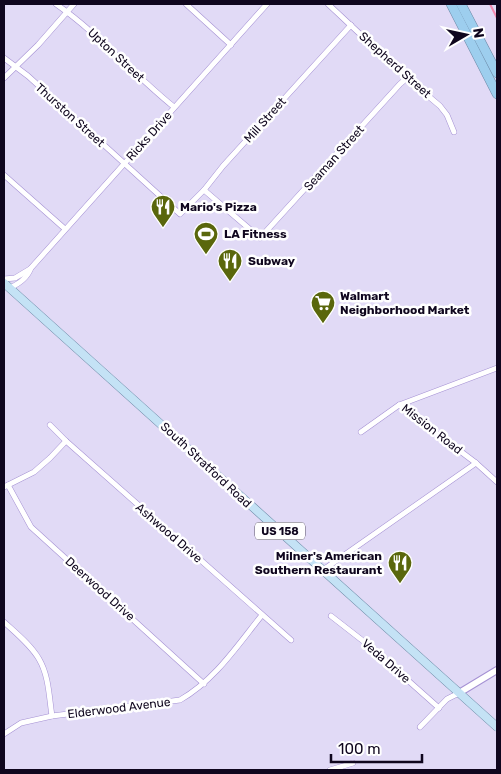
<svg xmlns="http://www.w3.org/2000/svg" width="501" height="774" viewBox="0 0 501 774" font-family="Rubik,sans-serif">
	<rect width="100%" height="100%" fill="#e1daf6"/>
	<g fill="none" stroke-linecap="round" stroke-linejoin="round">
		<path stroke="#f48bb1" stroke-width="2" d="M490 4 497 18"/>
		<defs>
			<g id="minor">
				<path d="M56 4C99 34 133 74 174 107"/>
				<path d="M186 4 231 45"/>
				<path d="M328 4 407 78 440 106 447 115 454 132"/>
				<path d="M4 58 28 76 180 214 204 190 223 166 351 25"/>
				<path d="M4 78 38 45 74 4"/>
				<path d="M4 175 65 229"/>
				<path d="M204 190 260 238 400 84 407 78"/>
				<path d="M4 279 15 278 30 269"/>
				<path d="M10 288C20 283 27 278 31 268L267 4"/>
				<path d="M399 405 476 463 497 482"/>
				<path d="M50 425 66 441 291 640"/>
				<path d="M361 432 399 405 497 368"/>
				<path d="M8 485 31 527 204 684"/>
				<path d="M4 487 34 472 50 458 66 441"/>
				<path d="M323 570 476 463"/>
				<path d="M331 616 367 644 439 708"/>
				<path d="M4 622C16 633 31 645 39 659 49 676 49 697 52 716"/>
				<path d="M420 727 447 699 459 693"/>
				<path d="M4 734 21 723 52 716 180 700C215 680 237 646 262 615"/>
				<path d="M330 770 353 763"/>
			</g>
			<path id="tertiary" d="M459 693 497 670"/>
			<path id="primary" d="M4 283 497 727"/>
			<g id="motorway">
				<path d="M451 4 497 94"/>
				<path d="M461 4 497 73"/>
			</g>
		</defs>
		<use href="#minor" stroke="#a591d4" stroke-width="6"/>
		<use href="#tertiary" stroke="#a591d4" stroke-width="8"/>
		<use href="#primary" stroke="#6b88a5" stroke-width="9"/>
		<use href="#motorway" stroke="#6b88a5" stroke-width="10"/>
		<use href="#minor" stroke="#fff" stroke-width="5"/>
		<use href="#tertiary" stroke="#fff" stroke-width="6"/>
		<use href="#primary" stroke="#c4e2f5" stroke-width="8"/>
		<use href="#motorway" stroke="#9dceee" stroke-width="9"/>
	</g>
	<defs>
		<symbol id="restaurant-pin" viewBox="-11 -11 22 30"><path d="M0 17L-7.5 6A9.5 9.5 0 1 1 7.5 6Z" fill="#5a670c" stroke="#fff"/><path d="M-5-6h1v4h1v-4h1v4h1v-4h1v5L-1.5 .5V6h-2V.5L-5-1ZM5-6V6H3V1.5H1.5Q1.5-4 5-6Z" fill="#fff"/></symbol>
		<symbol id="stadium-pin" viewBox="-11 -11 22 30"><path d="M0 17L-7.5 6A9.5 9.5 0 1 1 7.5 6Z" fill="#5a670c" stroke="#fff"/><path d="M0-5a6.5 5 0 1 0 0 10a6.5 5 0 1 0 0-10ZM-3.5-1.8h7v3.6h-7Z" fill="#fff"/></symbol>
		<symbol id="supermarket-pin" viewBox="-11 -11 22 30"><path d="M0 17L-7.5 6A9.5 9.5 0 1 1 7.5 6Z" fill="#5a670c" stroke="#fff"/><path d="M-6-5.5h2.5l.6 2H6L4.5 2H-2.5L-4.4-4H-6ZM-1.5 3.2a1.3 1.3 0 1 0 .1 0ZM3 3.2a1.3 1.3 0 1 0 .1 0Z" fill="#fff"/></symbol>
	</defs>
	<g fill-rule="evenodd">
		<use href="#restaurant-pin" x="149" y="193" width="28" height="38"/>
		<use href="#stadium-pin" x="192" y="220" width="28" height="38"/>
		<use href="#restaurant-pin" x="216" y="247" width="28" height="38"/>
		<use href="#supermarket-pin" x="309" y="289" width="28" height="38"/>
		<use href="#restaurant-pin" x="386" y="549" width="28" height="38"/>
	</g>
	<g text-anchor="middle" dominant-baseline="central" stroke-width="5" stroke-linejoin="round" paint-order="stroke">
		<rect fill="#fff" stroke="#575162" stroke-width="1" x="255" y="522.5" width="50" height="17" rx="4"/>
		<g font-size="11" font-weight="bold" fill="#0f061e">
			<text x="280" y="531">US 158</text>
		</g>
		<g font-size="12" fill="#0f061e" stroke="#fff">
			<text transform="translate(116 55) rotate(43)">Upton Street</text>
			<text transform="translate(395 65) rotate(42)">Shepherd Street</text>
			<text transform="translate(70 115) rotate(42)">Thurston Street</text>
			<text transform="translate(265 120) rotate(-48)">Mill Street</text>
			<text transform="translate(149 136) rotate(-48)">Ricks Drive</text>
			<text transform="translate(334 158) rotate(-48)">Seaman Street</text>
			<text transform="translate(432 429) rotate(38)">Mission Road</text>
			<text transform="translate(206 465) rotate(43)">South Stratford Road</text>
			<text transform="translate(169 533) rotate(41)">Ashwood Drive</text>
			<text transform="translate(100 589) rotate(42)">Deerwood Drive</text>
			<text transform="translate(386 661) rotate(41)">Veda Drive</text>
			<text transform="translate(119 708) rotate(-7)">Elderwood Avenue</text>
		</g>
		<g font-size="12" font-weight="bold" fill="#0f061e" stroke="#fff" text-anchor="start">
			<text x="180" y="207">Mario's Pizza</text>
			<text x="224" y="234">LA Fitness</text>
			<text x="248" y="261">Subway</text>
			<text x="340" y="296">Walmart<tspan x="340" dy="14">Neighborhood Market</tspan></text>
			<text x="382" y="556" text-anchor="end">Milner's American<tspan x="382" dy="14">Southern Restaurant</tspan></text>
		</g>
	</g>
	<rect width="501" height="774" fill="none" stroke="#0f061e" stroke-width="10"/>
	<g transform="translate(466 35) rotate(81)" stroke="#ffffff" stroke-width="4" paint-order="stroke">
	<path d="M0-4L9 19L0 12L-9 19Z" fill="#0f061e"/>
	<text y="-8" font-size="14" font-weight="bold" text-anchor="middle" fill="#0f061e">N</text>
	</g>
	<path d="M331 754v8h91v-8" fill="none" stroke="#0f061e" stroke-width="2.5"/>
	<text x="338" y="754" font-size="15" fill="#0f061e" stroke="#ffffff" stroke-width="4" paint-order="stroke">100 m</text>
</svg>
